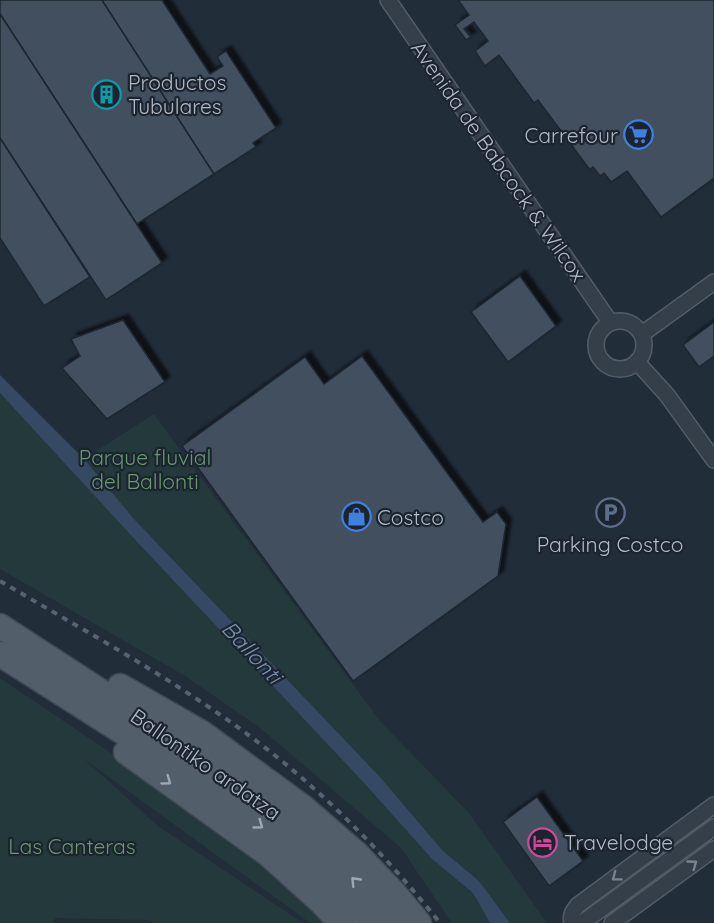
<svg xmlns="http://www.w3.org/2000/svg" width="714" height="923" viewBox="0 0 714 923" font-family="Quicksand,sans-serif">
	<defs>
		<filter id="shadow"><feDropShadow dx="5.5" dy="-5.5" stdDeviation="1.5" flood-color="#0009"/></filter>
	</defs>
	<rect width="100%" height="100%" fill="#222d3a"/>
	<g fill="#24393b">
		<path d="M0 393 70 468 154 414 380 721 468 812 547 923H510L479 881 442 850 380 777 134 519 84 460 71 469 140 545 365 784 432 859 473 893 490 923H452L401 848 259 727 185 676 0 569Z"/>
		<path d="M0 678 269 860 330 923H310L84 759 158 826 303 923H155L148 920 56 918 51 923H0Z"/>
	</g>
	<path fill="#354a62" d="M0 375 84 459 134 519 380 777 442 850 479 881 510 923H490L473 893 432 859 365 784 140 545 0 393Z"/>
	<g fill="#43505e" stroke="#1d2631" stroke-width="1.5" filter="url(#shadow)">
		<path d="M0 0H102L214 174 137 224 0 14Z"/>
		<path d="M102 0H162L210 74 223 66 217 57 226 51 276 128 253 143 256 147 214 174Z"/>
		<path d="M458 0H714V178L661 217 627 171 611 182 604 173 600 176 593 167 590 170 538 100 534 103 499 55 485 66 475 51 488 41 474 22 464 29 471 37 466 40 455 25 469 15Z"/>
		<path d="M0 14 162 263 106 300 0 138Z"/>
		<path d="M0 138 90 277 44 306 0 238Z"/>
		<path d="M520 276 556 326 508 362 471 312Z"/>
		<path d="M123 320 165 382 107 419 62 368 80 356 71 339Z"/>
		<path d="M714 322V356L699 367 683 345Z"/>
		<path d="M362 356 483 522 497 512 506 524 498 576 353 681 182 446 305 357 324 384Z"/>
		<path d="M537 797 583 861 549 886 503 822Z"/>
	</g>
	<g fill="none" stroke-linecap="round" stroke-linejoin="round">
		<defs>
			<g id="street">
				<path d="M388 0 610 322"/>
				<circle cx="620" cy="345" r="24"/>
				<path d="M642 334 714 282"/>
				<path d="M637 362 667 395 714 460"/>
				<path d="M572 923C570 915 573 911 578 905L714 805"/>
				<path d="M582 923 714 827"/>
				<path d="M612 923 714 849"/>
			</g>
			<g id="primary">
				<path d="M0 626 134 713 279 814 336 861 396 923"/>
				<path d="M0 654 195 778 268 831 319 871 371 923"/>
				<path d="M120 686 202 733 304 808 357 854 395 894 419 923"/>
				<path d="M126 752 268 854 320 901 341 923"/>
			</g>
		</defs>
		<use href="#street" stroke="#535d68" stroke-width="18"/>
		<use href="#primary" stroke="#3f4853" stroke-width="27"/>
		<use href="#street" stroke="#353f4a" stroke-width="15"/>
		<use href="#primary" stroke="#535e6b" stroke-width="24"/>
		<path stroke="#576372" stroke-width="4" stroke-dasharray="6 6" stroke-linecap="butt" d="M0 581C73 624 148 665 219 714 304 772 375 842 440 923"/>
	</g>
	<defs><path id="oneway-chevron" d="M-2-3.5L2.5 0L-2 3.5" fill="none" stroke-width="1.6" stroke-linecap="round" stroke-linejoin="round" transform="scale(1.5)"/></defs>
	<g stroke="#9da8b4">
		<use href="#oneway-chevron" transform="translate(167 781) rotate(36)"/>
		<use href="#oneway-chevron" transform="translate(259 825) rotate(36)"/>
		<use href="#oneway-chevron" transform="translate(355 881) rotate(-134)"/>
	</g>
	<g stroke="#79838e">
		<use href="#oneway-chevron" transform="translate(693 864) rotate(-36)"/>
		<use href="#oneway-chevron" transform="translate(616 877) rotate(143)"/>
	</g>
	<defs>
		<symbol id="building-ring" viewBox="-11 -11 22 22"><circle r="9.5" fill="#1b242f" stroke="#0f9aa8" stroke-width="1.5"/><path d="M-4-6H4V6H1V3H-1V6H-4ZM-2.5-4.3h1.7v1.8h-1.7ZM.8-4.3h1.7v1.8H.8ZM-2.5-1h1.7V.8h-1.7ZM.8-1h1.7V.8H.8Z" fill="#0f9aa8"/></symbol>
		<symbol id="supermarket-ring" viewBox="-11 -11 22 22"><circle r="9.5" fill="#1b242f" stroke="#3f7fe0" stroke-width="1.5"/><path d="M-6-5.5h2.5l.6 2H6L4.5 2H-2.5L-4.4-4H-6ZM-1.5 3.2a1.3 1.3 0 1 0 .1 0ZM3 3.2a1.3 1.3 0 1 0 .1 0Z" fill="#3f7fe0"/></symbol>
		<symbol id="parking-ring" viewBox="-11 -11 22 22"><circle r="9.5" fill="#1b242f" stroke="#5c6f8a" stroke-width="1.5"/><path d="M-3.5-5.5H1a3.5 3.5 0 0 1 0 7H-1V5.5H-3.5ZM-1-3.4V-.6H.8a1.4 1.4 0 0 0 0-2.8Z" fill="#5c6f8a"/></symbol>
		<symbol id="shop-ring" viewBox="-11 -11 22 22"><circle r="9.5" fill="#1b242f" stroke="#3f7fe0" stroke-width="1.5"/><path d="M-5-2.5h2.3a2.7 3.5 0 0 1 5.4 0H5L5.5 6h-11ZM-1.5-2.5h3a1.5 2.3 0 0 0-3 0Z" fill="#3f7fe0"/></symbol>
		<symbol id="hotel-ring" viewBox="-11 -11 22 22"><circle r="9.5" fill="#1b242f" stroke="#d1479c" stroke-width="1.5"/><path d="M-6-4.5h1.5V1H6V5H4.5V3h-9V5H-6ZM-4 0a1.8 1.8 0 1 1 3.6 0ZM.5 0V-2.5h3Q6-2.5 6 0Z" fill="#d1479c"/></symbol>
	</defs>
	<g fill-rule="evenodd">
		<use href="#building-ring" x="90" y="78" width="33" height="33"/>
		<use href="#supermarket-ring" x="622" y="118" width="33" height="33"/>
		<use href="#parking-ring" x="594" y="496" width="33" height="33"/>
		<use href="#shop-ring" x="340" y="500" width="33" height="33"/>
		<use href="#hotel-ring" x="526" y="826" width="33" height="33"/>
	</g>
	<g text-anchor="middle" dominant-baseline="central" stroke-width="4.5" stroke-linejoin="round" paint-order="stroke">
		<g font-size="21" fill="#b0bac6" stroke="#1b242f" text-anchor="start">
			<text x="128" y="82">Productos<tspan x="128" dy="24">Tubulares</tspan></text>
			<text x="618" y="135" text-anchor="end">Carrefour</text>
			<text x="377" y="517">Costco</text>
			<text x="610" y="544" text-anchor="middle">Parking Costco</text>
			<text x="564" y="842">Travelodge</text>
		</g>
		<g font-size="21" fill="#b0bac6" stroke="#1b242f">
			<text transform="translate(499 161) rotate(55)">Avenida de Babcock &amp; Wilcox</text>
			<text transform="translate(206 764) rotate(35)">Ballontiko ardatza</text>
		</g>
		<g font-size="21" fill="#679870" stroke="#1b242f">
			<text x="145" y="457">Parque fluvial<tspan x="145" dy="24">del Ballonti</tspan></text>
			<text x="72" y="846">Las Canteras</text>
		</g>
		<g font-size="22" font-style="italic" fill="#7892af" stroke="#1b242f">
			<text transform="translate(252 652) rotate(47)">Ballonti</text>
		</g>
	</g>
</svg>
